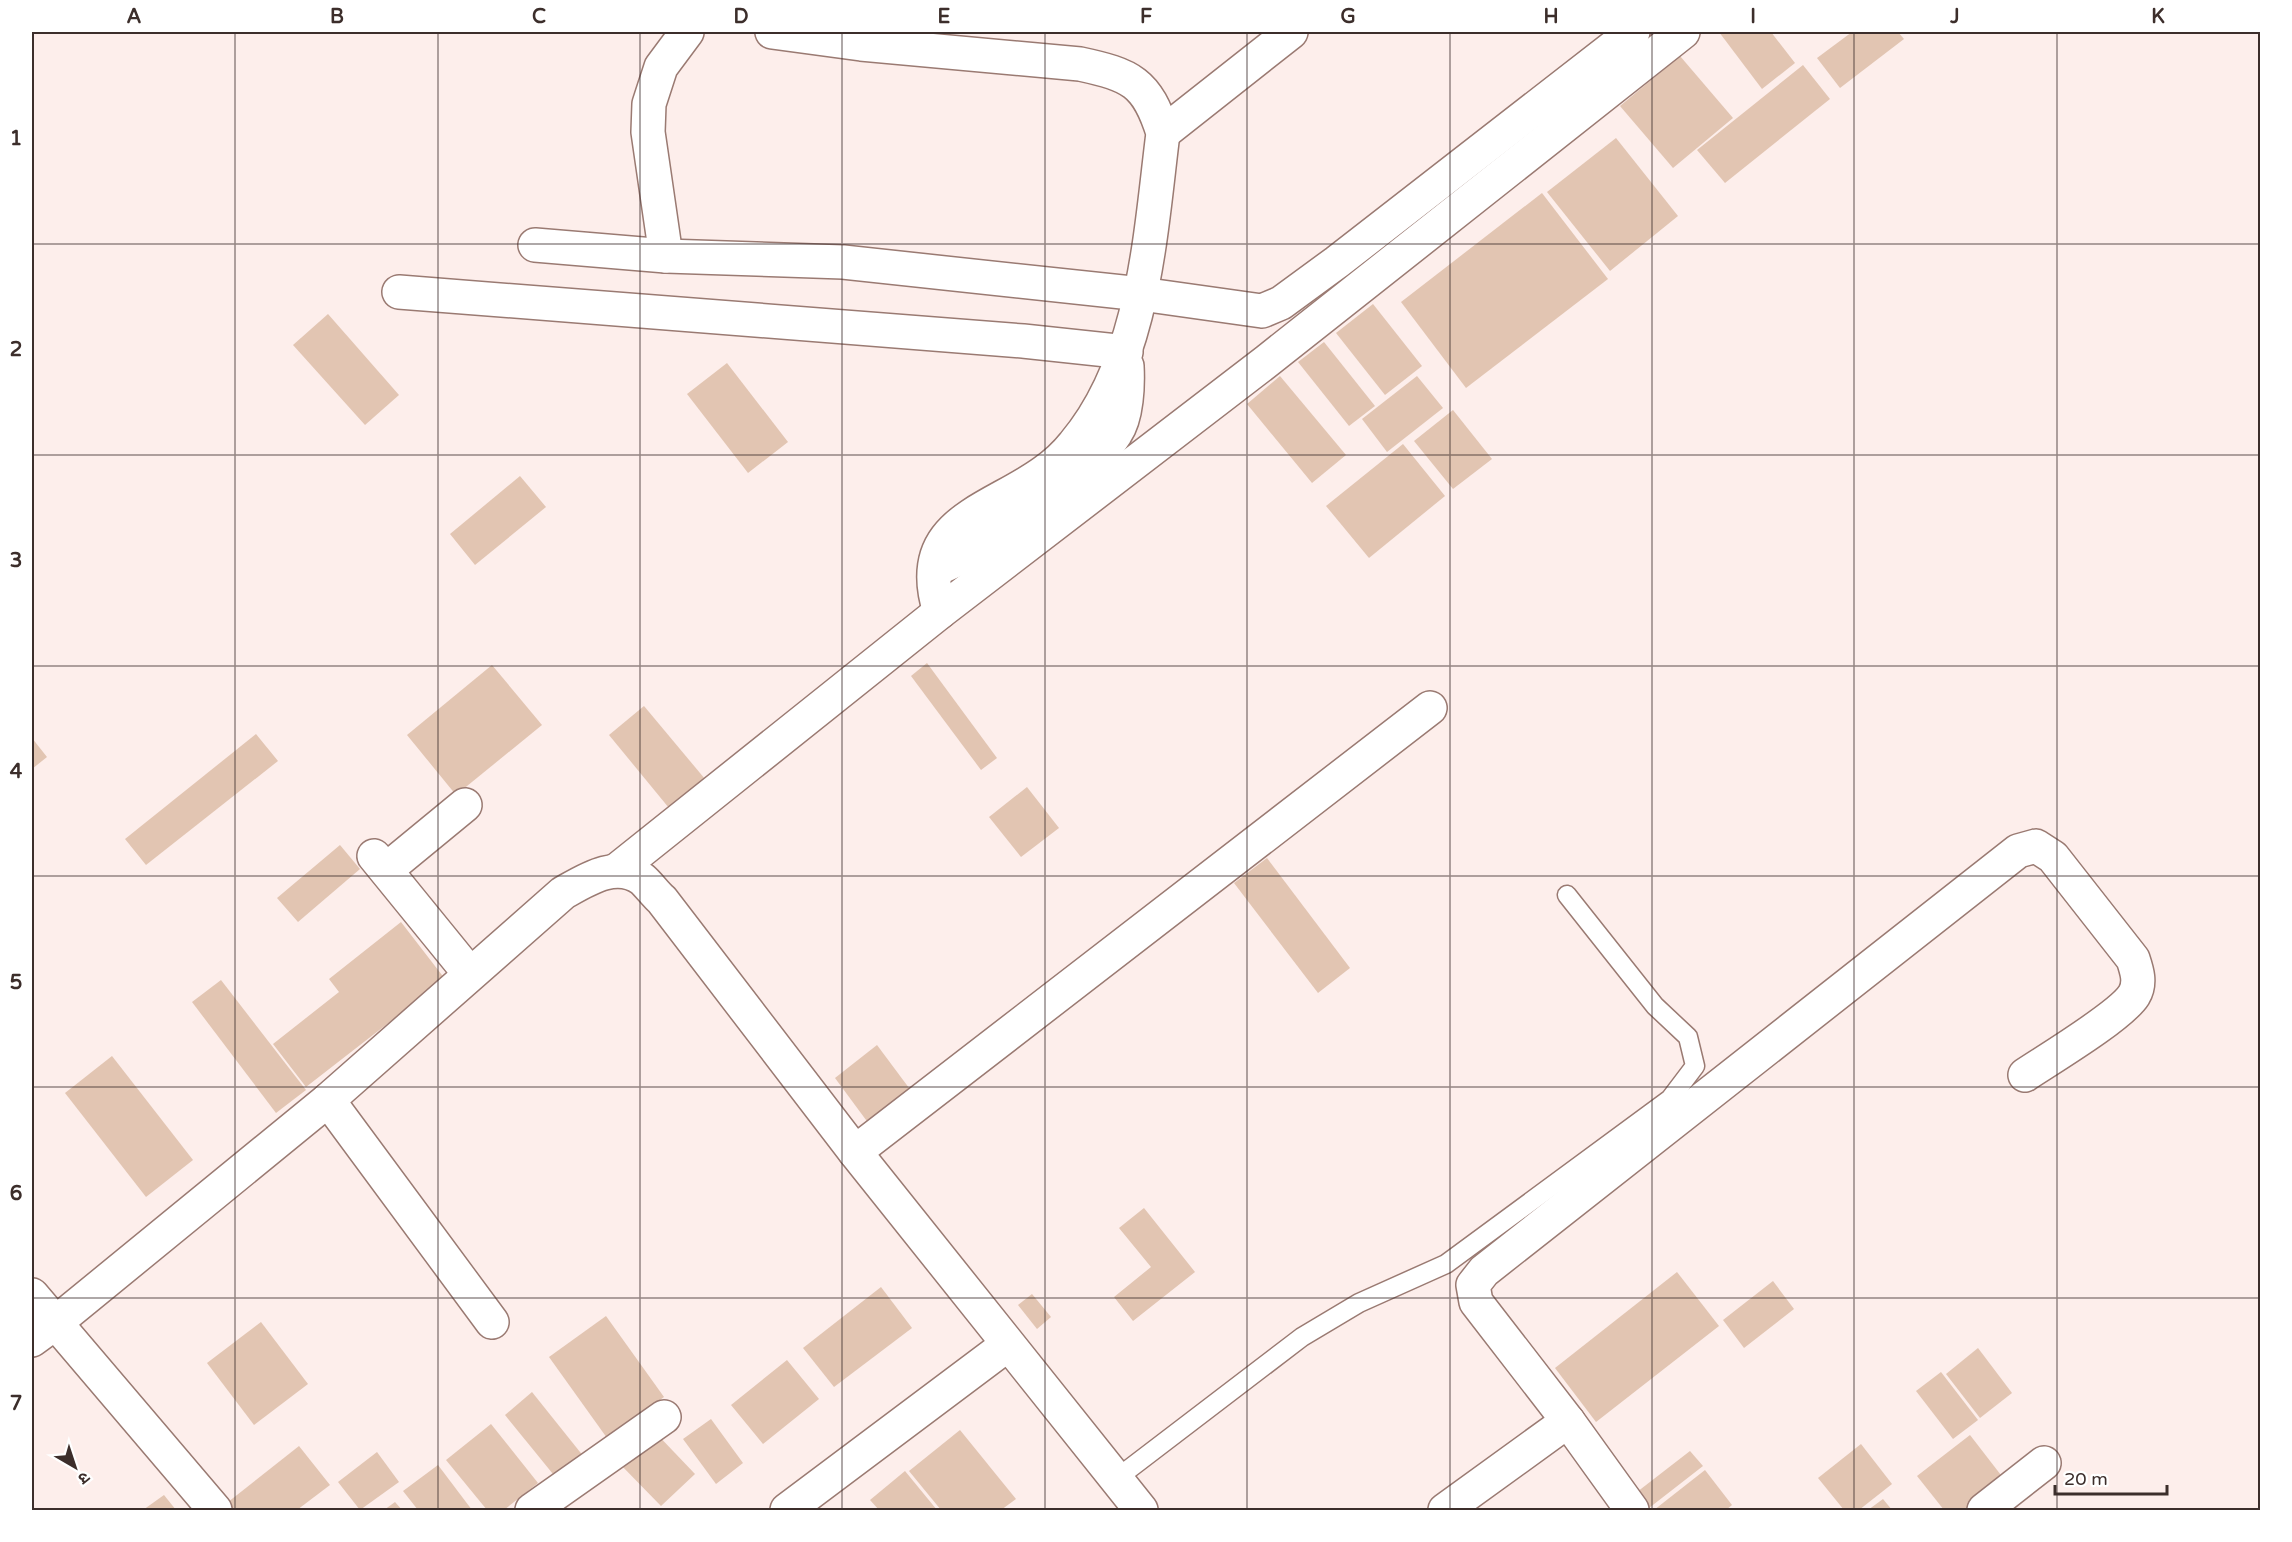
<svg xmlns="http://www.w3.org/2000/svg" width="2292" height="1542" viewBox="0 0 2292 1542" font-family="'Varela Round','Noto Sans Devanagari',sans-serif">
	<rect width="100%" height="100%" fill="#fdeeeb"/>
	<g fill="#e2c5b2">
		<path d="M1719 32H1771L1795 63 1762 89Z"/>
		<path d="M1852 32H1898L1904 39 1840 88 1817 58Z"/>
		<path d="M1680 56 1733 118 1673 168 1620 106Z"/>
		<path d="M1803 65 1830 99 1725 183 1697 150Z"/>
		<path d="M1616 138 1678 216 1610 271 1547 192Z"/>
		<path d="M1542 193 1608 279 1466 388 1401 302Z"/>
		<path d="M1373 304 1422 366 1385 395 1336 333Z"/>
		<path d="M328 314 399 395 365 425 293 345Z"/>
		<path d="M1324 342 1375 406 1349 426 1298 362Z"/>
		<path d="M727 363 788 442 748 473 687 394Z"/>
		<path d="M1280 376 1346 455 1312 483 1247 404Z"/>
		<path d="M1417 376 1443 408 1387 452 1362 419Z"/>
		<path d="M1453 410 1492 459 1453 489 1414 441Z"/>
		<path d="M1403 444 1445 496 1369 558 1326 506Z"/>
		<path d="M520 476 546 507 475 565 450 534Z"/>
		<path d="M927 663 997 758 981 770 911 676Z"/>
		<path d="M492 665 542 725 456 795 407 735Z"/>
		<path d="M644 706 705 779 669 808 609 735Z"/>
		<path d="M256 734 278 761 146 865 125 839Z"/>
		<path d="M32 738 47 757 32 769Z"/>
		<path d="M1027 787 1059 828 1021 857 989 817Z"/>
		<path d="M340 845 360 869 298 922 277 898Z"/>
		<path d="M1267 858 1350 968 1318 993 1234 883Z"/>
		<path d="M401 922 445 979 306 1087 273 1044 339 992 329 979Z"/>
		<path d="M221 980 306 1090 276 1113 192 1002Z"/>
		<path d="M877 1045 912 1092 869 1124 835 1078Z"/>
		<path d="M112 1056 193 1160 146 1197 65 1093Z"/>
		<path d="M1144 1208 1195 1272 1133 1321 1114 1297 1151 1267 1119 1228Z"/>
		<path d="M1677 1272 1719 1326 1596 1422 1555 1368Z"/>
		<path d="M1773 1281 1794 1309 1744 1348 1723 1320Z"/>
		<path d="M881 1287 912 1328 834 1387 803 1348Z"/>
		<path d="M1032 1294 1051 1317 1037 1329 1018 1305Z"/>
		<path d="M606 1316 664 1397 607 1438 549 1357Z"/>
		<path d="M261 1322 308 1384 254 1425 207 1363Z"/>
		<path d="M1978 1348 2012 1393 1980 1418 1946 1374Z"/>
		<path d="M787 1360 819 1399 763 1444 731 1405Z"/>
		<path d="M1941 1372 1978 1420 1953 1439 1916 1391Z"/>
		<path d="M532 1392 584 1457 557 1479 505 1415Z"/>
		<path d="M711 1419 743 1463 716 1484 683 1439Z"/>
		<path d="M491 1424 538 1483 504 1510H487L446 1460Z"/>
		<path d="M653 1430 695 1474 661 1506 619 1463Z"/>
		<path d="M960 1430 1016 1499 1001 1510H941L909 1471Z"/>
		<path d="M1970 1435 2004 1479 1963 1510H1944L1917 1476Z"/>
		<path d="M1861 1444 1892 1484 1859 1510H1844L1818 1478Z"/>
		<path d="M299 1446 330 1485 297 1510H227L223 1506Z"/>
		<path d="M1690 1451 1703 1466 1649 1508 1637 1492Z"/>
		<path d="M377 1452 399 1482 360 1510 338 1482Z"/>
		<path d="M438 1465 472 1510H418L403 1491Z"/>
		<path d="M1705 1470 1732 1505 1726 1510H1654Z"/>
		<path d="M905 1471 937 1510H879L870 1500Z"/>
		<path d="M164 1495 176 1510H143Z"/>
		<path d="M1883 1499 1892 1510H1868Z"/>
		<path d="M395 1502 402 1510H384Z"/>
	</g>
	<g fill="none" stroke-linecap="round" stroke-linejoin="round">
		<defs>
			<path id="service" d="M1116 1479 1302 1337 1359 1303 1446 1264 1670 1099 1695 1066 1688 1037 1655 1006 1567 895"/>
			<g id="minor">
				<path d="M772 32 861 44 1080 64C1131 75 1147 82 1163 133 1150 237 1144 361 1074 444 1066 454 1054 465 1044 472 989 512 911 522 940 612"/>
				<path d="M1163 133 1291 32"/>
				<path d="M535 245 666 256 843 262 1141 294 1262 311 1281 303 1337 262 1633 32"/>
				<path d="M666 256 648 132 649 104 661 67 687 32"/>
				<path d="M399 292 1023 341 1126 352"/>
				<path d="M935 570C990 545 1084 483 1116 433 1127 417 1128 385 1127 366"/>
				<path d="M374 856 470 974"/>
				<path d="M386 870 465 805"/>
				<path d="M617 870 940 612 1267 361 1683 32"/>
				<path d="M328 1100 492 1322"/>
				<path d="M855 1152 1430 708"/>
				<path d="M32 1295 215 1510"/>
				<path d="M32 1340 54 1324 328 1100 563 893C586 880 616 860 642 879 649 885 655 894 662 900L855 1152 1141 1510"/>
				<path d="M532 1510 664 1417"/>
				<path d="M787 1510 1007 1345"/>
				<path d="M1445 1510 1568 1421"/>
				<path d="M1632 1510 1568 1421 1476 1302 1473 1285 1484 1271 2018 851 2036 846 2053 857 2133 959C2137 971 2141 983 2134 995 2121 1016 2049 1059 2025 1075"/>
				<path d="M1984 1510 2044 1463"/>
			</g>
		</defs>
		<use href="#service" stroke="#9a7a72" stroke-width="21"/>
		<use href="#minor" stroke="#9a7a72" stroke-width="36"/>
		<use href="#service" stroke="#fff" stroke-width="18"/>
		<use href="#minor" stroke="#fff" stroke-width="33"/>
	</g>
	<path fill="none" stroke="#3c2e2b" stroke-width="1.5" stroke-opacity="0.55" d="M235 32V1510M438 32V1510M640 32V1510M842 32V1510M1045 32V1510M1247 32V1510M1450 32V1510M1652 32V1510M1854 32V1510M2057 32V1510M32 244H2260M32 455H2260M32 666H2260M32 876H2260M32 1087H2260M32 1298H2260"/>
	<rect width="2292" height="1542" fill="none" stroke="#ffffff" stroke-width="66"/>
	<g transform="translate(75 1467) rotate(141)" stroke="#ffffff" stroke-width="4.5" paint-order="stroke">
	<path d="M0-4.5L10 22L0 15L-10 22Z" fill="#3c2e2b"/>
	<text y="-9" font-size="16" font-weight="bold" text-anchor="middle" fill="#3c2e2b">उ</text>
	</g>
	<path d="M2055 1485v9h112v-9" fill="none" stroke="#3c2e2b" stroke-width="3"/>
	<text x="2064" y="1485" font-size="18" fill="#3c2e2b" stroke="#ffffff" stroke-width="4.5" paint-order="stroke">20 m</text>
	<rect x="33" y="33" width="2226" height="1476" fill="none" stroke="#3c2e2b" stroke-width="2"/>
	<g font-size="20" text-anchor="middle" font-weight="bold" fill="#3c2e2b">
		<text x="134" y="23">A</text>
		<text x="337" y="23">B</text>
		<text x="539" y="23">C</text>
		<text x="741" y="23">D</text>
		<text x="944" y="23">E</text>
		<text x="1146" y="23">F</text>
		<text x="1348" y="23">G</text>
		<text x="1551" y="23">H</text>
		<text x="1753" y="23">I</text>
		<text x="1955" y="23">J</text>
		<text x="2158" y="23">K</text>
		<text x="16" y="145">1</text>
		<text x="16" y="356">2</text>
		<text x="16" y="567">3</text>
		<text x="16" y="778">4</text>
		<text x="16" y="989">5</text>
		<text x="16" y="1200">6</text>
		<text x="16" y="1410">7</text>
	</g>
</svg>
